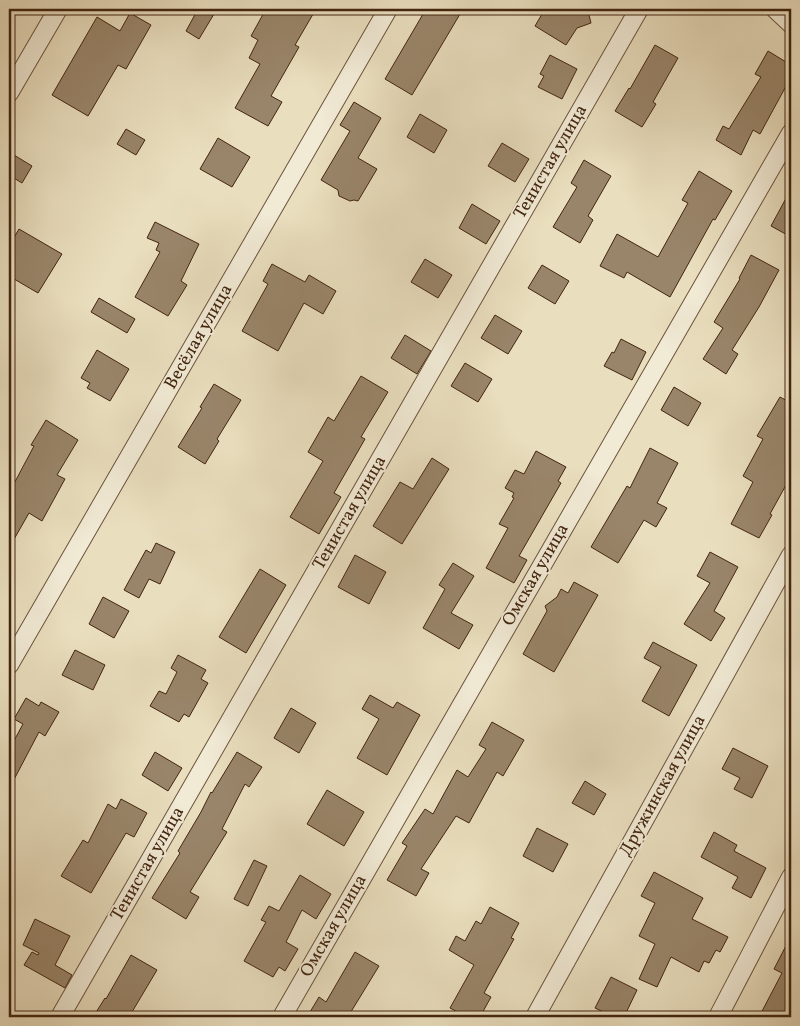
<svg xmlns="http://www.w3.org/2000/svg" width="800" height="1026" viewBox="0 0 800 1026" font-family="Vollkorn,serif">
	<rect width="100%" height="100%" fill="#e9debe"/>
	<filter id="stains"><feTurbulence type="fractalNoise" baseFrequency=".004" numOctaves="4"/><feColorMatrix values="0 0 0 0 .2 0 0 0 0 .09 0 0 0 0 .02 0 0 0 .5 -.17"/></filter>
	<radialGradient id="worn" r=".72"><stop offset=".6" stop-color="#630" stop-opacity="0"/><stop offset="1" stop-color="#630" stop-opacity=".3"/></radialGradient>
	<g fill="#99856a" stroke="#432510">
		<path d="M198 9H217L199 39 186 31Z"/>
		<path d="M266 9H316L295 45 299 47 271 96 282 102 268 126 235 108 260 64 249 58 258 40 251 36Z"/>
		<path d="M426 9H463L412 95 385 79Z"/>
		<path d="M545 9H581L589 15 591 23 577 28 566 45 535 26Z"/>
		<path d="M130 13 151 25 126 69 118 65 88 116 52 95 97 17 120 31Z"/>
		<path d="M655 45 678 58 653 102 656 104 642 127 615 111 629 88 630 89Z"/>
		<path d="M768 51 791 65V77L760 134 753 130 741 155 716 140 723 126 729 129 761 77 755 74Z"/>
		<path d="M550 55 577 69 562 99 538 87 544 76 540 74Z"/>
		<path d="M354 102 381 118 358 158 377 169 358 201 354 200 350 201 339 196 338 190 321 180 350 131 340 125Z"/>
		<path d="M420 114 447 130 434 153 407 137Z"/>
		<path d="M126 129 145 140 136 155 117 144Z"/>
		<path d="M218 138 250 157 232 187 200 169Z"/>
		<path d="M502 143 529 159 515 182 488 166Z"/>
		<path d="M9 152 32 166 22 183 9 175Z"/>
		<path d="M584 160 611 176 588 216 593 220 580 243 553 227 577 187 571 183Z"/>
		<path d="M699 171 732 191 715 220 713 219 670 297 627 272 624 278 600 266 617 234 658 257 688 203 682 200Z"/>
		<path d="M791 189V237L771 226Z"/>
		<path d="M472 204 500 221 486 244 459 228Z"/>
		<path d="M155 222 199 244 181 281 187 285 168 316 135 297 160 252 156 250 159 243 147 238Z"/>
		<path d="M19 229 62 254 38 293 9 276V246Z"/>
		<path d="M751 255 779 270 759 307 732 350 738 354 726 374 703 359 723 328 714 322 740 279 739 278Z"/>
		<path d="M425 259 452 275 438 298 411 282Z"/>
		<path d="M272 264 305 282 309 275 336 291 323 314 304 303 278 351 242 331 268 284 263 281Z"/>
		<path d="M542 265 569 281 555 304 528 288Z"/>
		<path d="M99 298 135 319 127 333 91 312Z"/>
		<path d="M495 315 522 331 508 354 481 338Z"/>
		<path d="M405 335 431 351 417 374 391 358Z"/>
		<path d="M621 339 646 352 632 380 604 366 612 352 614 353Z"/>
		<path d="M97 350 129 369 110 401 87 388 90 383 81 378Z"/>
		<path d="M465 363 492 379 478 402 451 386Z"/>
		<path d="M361 376 388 392 361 437 365 439 334 493 341 497 319 534 290 517 323 461 308 452 328 417 334 421Z"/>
		<path d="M214 384 241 400 217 439 219 441 205 464 178 447 202 408 200 407Z"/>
		<path d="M674 387 701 403 688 426 661 410Z"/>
		<path d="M780 397 791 403V476L770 514 772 515 759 538 731 524 753 482 743 476 763 439 757 436Z"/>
		<path d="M46 420 78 440 57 475 65 479 42 521 29 513 9 548V493L34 446 31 445Z"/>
		<path d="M650 448 678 463 657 503 667 508 656 527 644 520 618 563 591 547 627 486 630 488Z"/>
		<path d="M536 451 566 467 558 481 561 483 519 556 527 560 514 583 486 568 508 528 499 524 514 498 512 497 514 493 505 488 515 470 524 474Z"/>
		<path d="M432 458 449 469 402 544 373 526 400 482 413 489Z"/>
		<path d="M156 543 175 552 160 584 149 579 139 598 124 590 146 550 151 553Z"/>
		<path d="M710 552 738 567 714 611 725 618 711 641 684 624 710 583 697 576Z"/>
		<path d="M355 555 386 572 369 604 338 587Z"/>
		<path d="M453 563 474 576 451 613 473 625 459 649 423 628 445 589 439 585Z"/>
		<path d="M260 569 286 585 246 653 219 637Z"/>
		<path d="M574 582 598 595 554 672 523 654 547 611 545 606 557 597 561 589 568 593Z"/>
		<path d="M103 597 129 611 114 638 89 624Z"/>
		<path d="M653 642 697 665 669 716 642 701 661 667 644 658Z"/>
		<path d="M75 650 105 665 93 690 62 675Z"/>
		<path d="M178 655 206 670 201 679 208 683 189 717 184 714 179 722 150 706 159 691 166 694 177 672 171 668Z"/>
		<path d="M370 695 393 708 397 702 420 715 387 775 357 758 379 719 362 709Z"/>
		<path d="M26 698 39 706 41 702 59 712 45 736 39 732 9 789V750L23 724 14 719Z"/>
		<path d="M291 708 316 723 299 753 274 738Z"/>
		<path d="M492 722 524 740 503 776 497 772 469 823 456 816 421 869 429 873 416 896 387 880 407 846 402 843 425 809 433 814 457 770 468 777 486 749 479 745Z"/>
		<path d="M733 748 768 766 752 798 734 789 740 778 722 769Z"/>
		<path d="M155 752 182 768 168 791 142 775Z"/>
		<path d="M237 752 262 767 249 787 245 784 222 829 227 832 190 892 199 897 186 919 152 898 180 853 178 851 201 812 211 792 212 793Z"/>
		<path d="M585 781 606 794 594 815 572 803Z"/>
		<path d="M327 790 364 812 344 846 307 824Z"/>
		<path d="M121 799 147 813 134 837 126 833 91 893 61 876 83 840 88 843 108 804 116 809Z"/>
		<path d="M537 828 568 844 553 872 523 856Z"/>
		<path d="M714 832 737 845 734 851 766 868 751 898 732 888 738 877 701 857Z"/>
		<path d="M254 860 267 866 248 906 234 899Z"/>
		<path d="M654 872 703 898 692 919 728 937 720 952 716 950 709 963 704 961 699 972 671 957 657 987 639 979 655 944 639 936 655 903 641 896Z"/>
		<path d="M300 875 331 894 316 919 302 910 286 942 298 949 285 971 279 967 273 977 244 961 266 922 261 920 269 906 279 911Z"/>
		<path d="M490 907 519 923 511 938 514 939 484 993 491 997 480 1017H467L450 1008 474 965 449 950 456 936 465 941 476 921 481 924Z"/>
		<path d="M35 919 70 936 55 965 72 975 65 988 24 965 32 952 38 955 39 953 23 945Z"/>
		<path d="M791 936V1017H759L782 973 774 969Z"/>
		<path d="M355 952 379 966 349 1015 353 1017H307L319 997 326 1002Z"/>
		<path d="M131 955 157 970 129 1017H93L105 998 106 999Z"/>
		<path d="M611 977 637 990 624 1017H614L595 1008Z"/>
	</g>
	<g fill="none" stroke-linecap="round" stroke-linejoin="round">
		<defs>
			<g id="minor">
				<path d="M775 9 791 24"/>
				<path d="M9 93 58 9"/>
				<path d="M9 665 388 9"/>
				<path d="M60 1017 639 9"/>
				<path d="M282 1017 791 133"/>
				<path d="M535 1017 791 555"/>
				<path d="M718 1017 791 877"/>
			</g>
		</defs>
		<use href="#minor" stroke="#6c533c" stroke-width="20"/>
		<use href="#minor" stroke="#f1ead5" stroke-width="18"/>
	</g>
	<g text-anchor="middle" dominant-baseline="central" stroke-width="4" stroke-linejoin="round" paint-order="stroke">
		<g font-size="18" fill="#432510" stroke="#f1ead5">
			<text transform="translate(551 162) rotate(-60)">Тенистая улица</text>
			<text transform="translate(199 337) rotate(-60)">Весёлая улица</text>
			<text transform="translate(350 513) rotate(-60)">Тенистая улица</text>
			<text transform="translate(536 575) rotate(-60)">Омская улица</text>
			<text transform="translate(663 786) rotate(-61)">Дружинская улица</text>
			<text transform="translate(148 864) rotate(-60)">Тенистая улица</text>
			<text transform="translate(334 926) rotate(-60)">Омская улица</text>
		</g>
	</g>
	<rect width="800" height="1026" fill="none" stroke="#e9debe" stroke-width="30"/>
	<rect x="10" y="10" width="780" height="1006" fill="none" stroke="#432510" stroke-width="2.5"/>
	<rect x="15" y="15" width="770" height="996" fill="none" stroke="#432510"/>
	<rect width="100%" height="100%" filter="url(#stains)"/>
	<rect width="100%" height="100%" fill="url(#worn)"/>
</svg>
